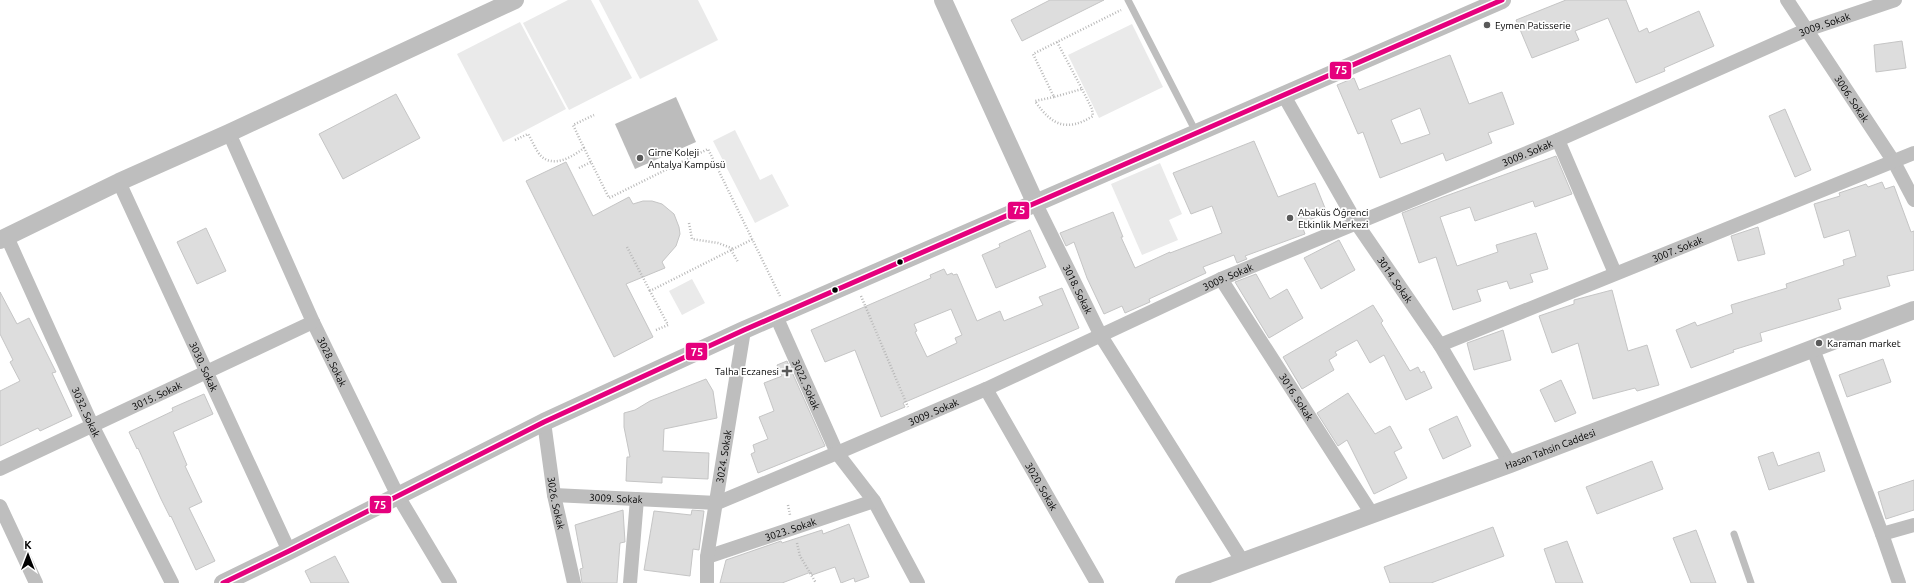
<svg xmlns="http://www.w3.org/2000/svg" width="1914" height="583" viewBox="0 0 1914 583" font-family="Ubuntu,sans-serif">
	<rect width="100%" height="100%" fill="#fff"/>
	<g fill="#eaeaea">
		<path d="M568 0H591L632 78 569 110 523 23Z"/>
		<path d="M599 0H698L718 40 640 79Z"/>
		<path d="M520 22 566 109 503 142 457 54Z"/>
		<path d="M1132 24 1163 87 1099 118 1068 55Z"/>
		<path d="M735 130 760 180 772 174 789 206 755 223 713 141Z"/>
		<path d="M1160 163 1182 214 1169 220 1178 240 1142 255 1111 184Z"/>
		<path d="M692 279 705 303 682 315 669 291Z"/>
	</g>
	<path fill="#bcbcbc" d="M676 97 696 142 635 169 615 124Z"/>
	<g fill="#ddd" stroke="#c5c5c5" fill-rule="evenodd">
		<path d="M1050 0H1104L1022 41 1011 20Z"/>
		<path d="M1566 0H1626L1639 32 1647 28 1649 33 1699 11 1714 46 1664 68 1665 71 1636 83 1608 18 1575 31 1579 40 1532 58 1516 20Z"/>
		<path d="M1902 41 1906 68 1876 72 1874 45Z"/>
		<path d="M1450 55 1469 104 1502 92 1514 124 1488 133 1492 143 1446 161 1443 153 1380 178 1363 132 1358 134 1337 85 1354 78 1359 90ZM1420 108 1430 134 1401 144 1391 120Z"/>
		<path d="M396 94 420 138 343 179 319 134Z"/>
		<path d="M1785 109 1811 170 1795 177 1769 116Z"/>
		<path d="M1254 141 1278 197 1315 183 1327 213 1301 223 1305 234 1245 256 1247 259 1237 263 1234 255 1203 267 1206 273 1149 299 1150 302 1125 313 1122 306 1104 314 1087 278 1074 242 1066 246 1060 233 1113 212 1123 237H1121L1135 268 1170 252V253L1222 233 1212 206 1191 214 1173 173Z"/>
		<path d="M1556 156 1572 194 1535 207 1533 201 1475 221 1470 207 1440 217 1457 266 1498 252 1496 245 1536 233 1548 269 1530 274 1533 282 1510 289 1507 281 1477 290 1481 301 1453 310 1436 257 1419 263 1402 213 1443 197Z"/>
		<path d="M566 162 593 216 629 197 633 204 643 201H652L662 204 674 214 679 227 680 234 676 246 662 262 665 268 626 284 653 337 614 357 526 181Z"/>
		<path d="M1882 182 1885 189 1894 186 1911 232 1914 231V270L1887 276 1890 286 1838 299 1841 309 1760 333 1762 341 1733 350 1734 352 1691 368 1676 330 1695 322 1697 326 1733 313 1731 305 1787 288 1786 284 1844 265 1843 260 1856 256 1849 230 1824 238 1814 204 1840 196 1839 193 1866 184 1868 187Z"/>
		<path d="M1758 227 1765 254 1738 261 1731 236Z"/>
		<path d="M206 228 226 271 197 284 177 242Z"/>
		<path d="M1030 230 1046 267 996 288 982 255 1000 247 999 244Z"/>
		<path d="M1339 240 1355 270 1321 289 1304 258Z"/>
		<path d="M944 269 947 275 952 273 953 275 957 274 977 321 1000 311 1004 321 1043 305 1039 297 1062 288 1079 328 903 403 905 407 881 417 855 350 825 362 811 330 931 278 930 275ZM951 309 962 335 955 338 957 343 927 357 915 332 917 331 914 324Z"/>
		<path d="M1256 274 1270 299 1287 289 1303 318 1269 338 1235 282Z"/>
		<path d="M1612 290 1628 351 1647 345 1659 385 1637 391 1635 388 1593 399 1578 343 1552 353 1539 316 1574 304V300Z"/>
		<path d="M0 292 17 324 29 318 56 372 52 373 72 416 40 431 38 428 0 446V391L20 381 10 362 13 360 0 334Z"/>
		<path d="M1373 305 1383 321 1381 323 1410 371 1418 367 1421 373 1424 371 1432 388 1406 400 1384 355 1370 363 1357 340 1335 352 1337 355 1329 360 1334 370 1302 389 1283 357Z"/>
		<path d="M1503 330 1511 360 1474 370 1467 343Z"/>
		<path d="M1883 359 1891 382 1847 397 1839 375Z"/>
		<path d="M787 361 825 446 758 473 751 454 755 452 753 445 768 439 759 417 774 411 764 383 782 376 777 365Z"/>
		<path d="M706 379 713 391 717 418 664 429 663 451 709 453 708 479 662 477V483L626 481 627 457H630L624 427V413L635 410 650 401Z"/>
		<path d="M1561 380 1576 413 1555 422 1540 390Z"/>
		<path d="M1348 393 1375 434 1390 426 1402 448 1394 452 1407 478 1374 494 1347 440 1338 446 1317 413Z"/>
		<path d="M204 394 213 414 173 432 187 465 185 466 202 502 189 508 215 561 196 570 171 516 170 517 161 499 138 448 137 449 129 432 173 411 172 408Z"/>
		<path d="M1457 416 1471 446 1443 459 1429 429Z"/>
		<path d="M1773 452 1778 466 1819 452 1825 471 1769 490 1758 457Z"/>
		<path d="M1652 461 1663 489 1597 514 1586 487Z"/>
		<path d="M1914 480V510L1886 519 1878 492Z"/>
		<path d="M623 510 625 542 620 543 617 583H582L580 569 583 568 575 525Z"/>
		<path d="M692 510 704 511 699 550 693 549 690 576 644 570 654 511 691 515Z"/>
		<path d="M849 524 869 577 855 582 854 578 841 583 835 567 812 575 811 572 782 583H720L726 560 781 541 782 543 822 530 823 534Z"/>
		<path d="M1493 527 1504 556 1431 583H1390L1384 567Z"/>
		<path d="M1696 530 1716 583H1691L1673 538Z"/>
		<path d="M1567 541 1583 583H1556L1544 549Z"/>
		<path d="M335 556 349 583H311L305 571Z"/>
	</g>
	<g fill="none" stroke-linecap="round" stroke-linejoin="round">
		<g stroke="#b8b8b8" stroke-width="2.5" stroke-dasharray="1 2" stroke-linecap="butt">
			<path d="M1057 42 1082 89 1054 97 1033 54 1121 10"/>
			<path d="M1054 97 1035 101C1052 126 1067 132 1093 116L1092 109 1082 89"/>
			<path d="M515 140 528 134C532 140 536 151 541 156 554 168 572 157 584 148L591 162"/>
			<path d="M584 148 573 125 594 115"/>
			<path d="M579 168 591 162 609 198 708 149 780 296"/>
			<path d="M689 223 692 239 718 243 734 249"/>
			<path d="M627 247 650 291"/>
			<path d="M731 250 738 262"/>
			<path d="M861 296 908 407"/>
			<path d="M656 330 668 325 650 291 753 239"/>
			<path d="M788 505 790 515"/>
			<path d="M797 543 800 556 816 583"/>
		</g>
		<g stroke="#bebebe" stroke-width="7">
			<path d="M1128 0 1196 132"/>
			<path d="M1734 534 1751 583"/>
		</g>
		<g stroke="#bebebe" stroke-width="14">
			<path id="s1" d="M1787 0 1894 162 1914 200"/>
			<path id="s2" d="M1283 94 1357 224 1440 345 1510 464"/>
			<path id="s3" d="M229 133 313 322 398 496 450 583"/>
			<path d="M1558 140 1615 273"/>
			<path id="s4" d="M119 182 289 551"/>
			<path id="s5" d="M1035 202 1101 336 1243 562"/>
			<path id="s6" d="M7 237 92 425 172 583"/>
			<path id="s7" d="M1221 279 1372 514"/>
			<path id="s8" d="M776 316 837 453 874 501 918 583"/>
			<path id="s9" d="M1440 345 1914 153"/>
			<path d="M1813 349 1882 534 1899 583"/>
			<path id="s10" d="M986 389 1097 583"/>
			<path id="s11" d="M544 422 554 495 574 583"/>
			<path id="s12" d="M0 469 313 322"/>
			<path id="s13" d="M554 495 717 503 837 453 986 389 1221 279 1558 140 1806 30 1895 0"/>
			<path d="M0 506 36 583"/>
			<path d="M1882 534 1914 525"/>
			<path id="s14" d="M707 557 874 501"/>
			<path d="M630 583 637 499"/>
			<path id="s15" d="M707 583V557L744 330"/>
		</g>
		<g stroke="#bebebe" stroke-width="18">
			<path d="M943 0 1035 202"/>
			<path d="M0 240 119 182 229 133 515 0"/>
			<path d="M223 583 289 551 544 422 744 330 1502 0"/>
			<path id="s16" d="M1184 583 1510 464 1914 310"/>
		</g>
		<defs>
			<path id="bus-1" d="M223 583 289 551 544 422 744 330 1502 0"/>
		</defs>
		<use href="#bus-1" stroke="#fff" stroke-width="8"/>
		<use href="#bus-1" stroke="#e5007d" stroke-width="5"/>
	</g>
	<g fill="#595959" stroke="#fff" stroke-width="1.5">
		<circle cx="1487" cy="25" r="4"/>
		<circle cx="640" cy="158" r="4"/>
		<circle cx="1290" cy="218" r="4"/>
		<circle cx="1819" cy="343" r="4"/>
		<path d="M785 365h4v4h4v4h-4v4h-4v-4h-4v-4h4z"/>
	</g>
	<g fill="#000" stroke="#fff" stroke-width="1.5">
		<circle cx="900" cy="262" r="3.5"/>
		<circle cx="835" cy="290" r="3.5"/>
	</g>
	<g text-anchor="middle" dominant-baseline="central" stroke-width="3.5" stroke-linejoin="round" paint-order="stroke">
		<g font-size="10" fill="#000" stroke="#fff" text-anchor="start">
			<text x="1495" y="25">Eymen Patisserie</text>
			<text x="648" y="152">Girne Koleji<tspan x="648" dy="12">Antalya Kampüsü</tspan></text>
			<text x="1298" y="212">Abaküs Öğrenci<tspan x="1298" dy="12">Etkinlik Merkezi</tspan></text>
			<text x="1827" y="343">Karaman market</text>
			<text x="779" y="371" text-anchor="end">Talha Eczanesi</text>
		</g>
		<g font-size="10" fill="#000" stroke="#fff">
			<text stroke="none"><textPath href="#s13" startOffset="1370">3009. Sokak</textPath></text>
			<text stroke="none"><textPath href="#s1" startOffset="118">3006. Sokak</textPath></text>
			<text stroke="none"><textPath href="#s13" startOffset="1046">3009. Sokak</textPath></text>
			<text stroke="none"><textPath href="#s9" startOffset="256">3007. Sokak</textPath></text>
			<text stroke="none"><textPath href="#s13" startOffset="722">3009. Sokak</textPath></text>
			<text stroke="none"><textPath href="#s2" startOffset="217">3014. Sokak</textPath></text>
			<text stroke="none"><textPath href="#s5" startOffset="97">3018. Sokak</textPath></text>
			<text stroke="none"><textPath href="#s3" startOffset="251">3028. Sokak</textPath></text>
			<text stroke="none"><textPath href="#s4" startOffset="203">3030. Sokak</textPath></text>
			<text stroke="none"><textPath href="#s8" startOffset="75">3022. Sokak</textPath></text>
			<text stroke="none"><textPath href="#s12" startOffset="173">3015. Sokak</textPath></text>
			<text stroke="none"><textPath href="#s7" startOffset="140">3016. Sokak</textPath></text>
			<text stroke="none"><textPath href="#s6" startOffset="192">3032. Sokak</textPath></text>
			<text stroke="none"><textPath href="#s13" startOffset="398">3009. Sokak</textPath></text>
			<text stroke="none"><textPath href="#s16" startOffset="390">Hasan Tahsin Caddesi</textPath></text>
			<text stroke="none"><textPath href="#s15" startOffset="128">3024. Sokak</textPath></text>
			<text stroke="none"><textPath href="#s10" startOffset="112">3020. Sokak</textPath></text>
			<text stroke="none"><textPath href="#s13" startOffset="62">3009. Sokak</textPath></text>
			<text stroke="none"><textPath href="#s11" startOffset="82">3026. Sokak</textPath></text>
			<text stroke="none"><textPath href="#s14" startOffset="88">3023. Sokak</textPath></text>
		</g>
	</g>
	<g stroke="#fff" stroke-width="1.5">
		<rect x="1329" y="61" width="23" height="19" rx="4" fill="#e5007d"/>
		<rect x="1007" y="201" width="23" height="19" rx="4" fill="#e5007d"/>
		<rect x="685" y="342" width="23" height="19" rx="4" fill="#e5007d"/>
		<rect x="369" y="495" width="23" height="19" rx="4" fill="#e5007d"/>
	</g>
	<g font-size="11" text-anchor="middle" font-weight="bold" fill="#fff">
		<text x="1341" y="74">75</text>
		<text x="1019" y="214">75</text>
		<text x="697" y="356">75</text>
		<text x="380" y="509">75</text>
	</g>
	<g transform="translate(28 555)" stroke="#ffffff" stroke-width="3" paint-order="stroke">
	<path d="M0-3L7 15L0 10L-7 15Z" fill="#000000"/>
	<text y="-6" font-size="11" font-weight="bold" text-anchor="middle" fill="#000000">K</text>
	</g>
</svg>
